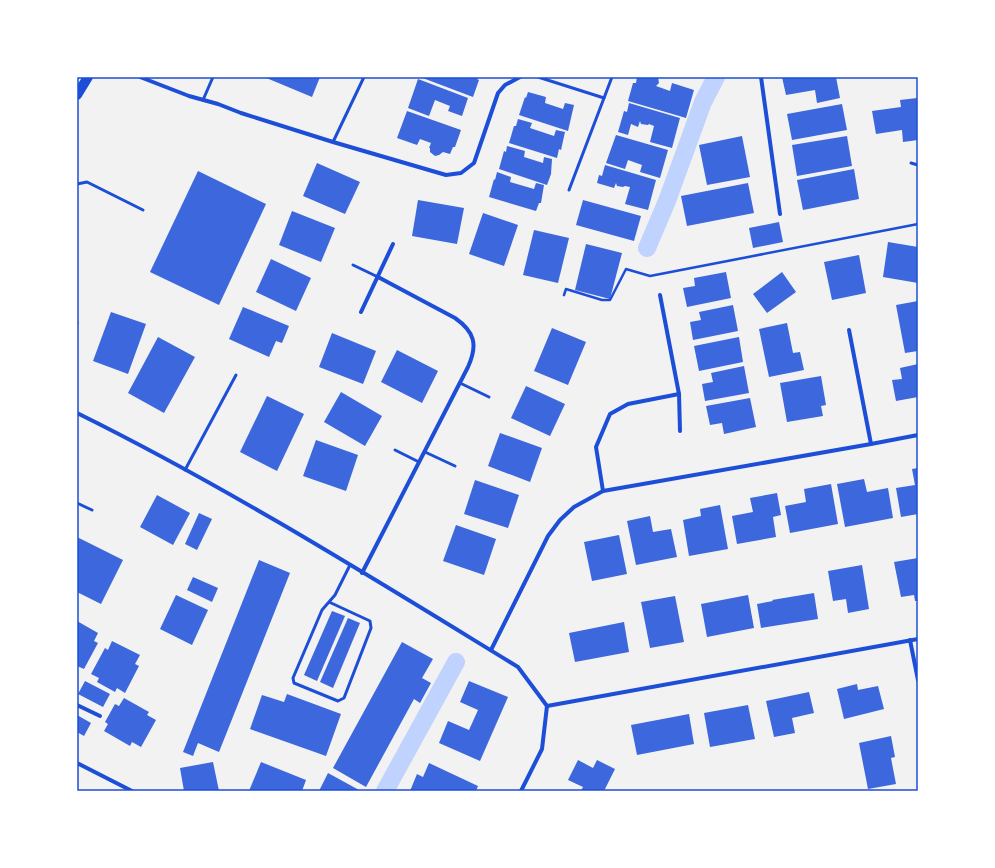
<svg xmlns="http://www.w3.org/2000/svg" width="995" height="868" viewBox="0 0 995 868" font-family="'Open Sans',sans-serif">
	<rect width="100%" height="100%" fill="#f2f2f2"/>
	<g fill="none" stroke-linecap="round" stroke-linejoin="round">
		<g stroke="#bfd3fe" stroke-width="18">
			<path d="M647 248 667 201 703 102 716 77"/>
			<path d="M385 791 456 662"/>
		</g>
	</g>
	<g fill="#3d67dc">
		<path d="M264 77H320L312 97Z"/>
		<path d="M420 77H478L477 79 479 80 473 97Z"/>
		<path d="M637 77H658L659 83 656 86 670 91 672 83 694 90 686 118 628 101 633 83H636Z"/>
		<path d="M782 77H836L840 98 817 103 815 90 786 95Z"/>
		<path d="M418 79 468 98 462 116 448 111 450 106 435 100 429 116 408 108Z"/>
		<path d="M528 92 546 97 545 103 563 109 565 103 574 105 568 131 519 115 525 97 526 98Z"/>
		<path d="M917 98 918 140 903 142 902 130 876 134 872 111 901 107 900 100Z"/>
		<path d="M629 103 680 118 672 148 650 142 654 126 649 124 648 125 641 124 640 121 638 127 631 124 628 135 618 132 624 111 627 112Z"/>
		<path d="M842 104 847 130 792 140 787 114Z"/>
		<path d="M407 111 461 130 455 147H453L450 154 443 152 439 155 435 156 430 152V148H429L431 143 420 139 417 145 397 138Z"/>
		<path d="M518 119 532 123 530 128 554 136 556 130 565 132 561 150 559 149 557 158 509 143 514 126H516Z"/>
		<path d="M616 135 668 150 660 178 640 172 642 165 628 160 625 169 606 163Z"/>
		<path d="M742 136 750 177 707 185 699 145Z"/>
		<path d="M847 136 852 166 797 176 792 145Z"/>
		<path d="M507 146 525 151 524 157 543 163 544 157 552 159 551 174 547 185 499 169 504 151 506 152Z"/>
		<path d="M317 163 360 182 345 214 303 196Z"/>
		<path d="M605 165 656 180 648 210 625 204 630 187 625 186 623 187 617 186 616 183 614 188 597 183 599 175 602 176Z"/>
		<path d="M854 169 859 199 803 210 797 180Z"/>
		<path d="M198 171 266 204 219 305 150 272Z"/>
		<path d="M497 172 511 177 510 182 534 189 536 183 544 185 541 203H539L536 211 489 197 494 179 495 180Z"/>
		<path d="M748 183 754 213 687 226 681 196Z"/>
		<path d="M418 200 464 208 457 244 412 236Z"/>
		<path d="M583 200 641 216 634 241 576 225Z"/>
		<path d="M292 211 335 228 321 262 279 245Z"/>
		<path d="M483 213 518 225 504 266 469 254Z"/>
		<path d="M779 222 783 242 753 248 749 228Z"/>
		<path d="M534 230 569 238 558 283 523 275Z"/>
		<path d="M888 242 918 247V283L883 277Z"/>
		<path d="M586 244 622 253 610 299 575 290Z"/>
		<path d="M859 255 866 293 832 300 824 262Z"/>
		<path d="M271 259 311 278 296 311 256 292Z"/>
		<path d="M726 272 731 298 687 307 683 288 695 286 694 278Z"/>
		<path d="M782 272 796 292 767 313 753 294Z"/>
		<path d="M918 301V351L905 353 896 305Z"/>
		<path d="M733 305 738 331 693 340 690 322 701 320 699 312Z"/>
		<path d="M243 307 289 326 282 343 276 341 269 357 229 339Z"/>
		<path d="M111 312 146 324 128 374 93 361Z"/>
		<path d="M787 323 793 353 800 352 804 370 769 377 759 329Z"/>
		<path d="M552 328 586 342 568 385 534 371Z"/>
		<path d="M332 333 376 351 363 384 319 367Z"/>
		<path d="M158 337 195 357 164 413 128 393Z"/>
		<path d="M739 337 743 362 699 371 694 346Z"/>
		<path d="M397 350 438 371 422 403 381 382Z"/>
		<path d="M918 364V397L896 401 892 380 902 379 900 368Z"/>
		<path d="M744 366 749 393 705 401 702 384 713 382 711 373Z"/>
		<path d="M821 376 826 405 821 406 823 416 787 422 780 383Z"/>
		<path d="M526 386 565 404 550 436 511 418Z"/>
		<path d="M341 392 382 416 365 446 324 422Z"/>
		<path d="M267 396 304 414 277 471 240 452Z"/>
		<path d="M750 398 756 427 724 434 722 423 710 425 706 406Z"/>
		<path d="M500 433 542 448 530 482 488 466Z"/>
		<path d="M316 440 358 455 346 491 303 476Z"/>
		<path d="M918 468V514L901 517 896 488 915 485 912 469Z"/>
		<path d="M864 479 867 492 888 488 893 518 845 527 837 484Z"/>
		<path d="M475 480 519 495 508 528 464 514Z"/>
		<path d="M831 484 838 524 790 533 785 506 806 502 804 489Z"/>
		<path d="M777 493 781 515 773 517 776 537 737 544 732 516 753 512 750 498Z"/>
		<path d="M157 495 190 513 173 545 140 527Z"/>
		<path d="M720 505 728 549 689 556 683 520 701 516 700 509Z"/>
		<path d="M199 513 212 519 197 550 185 544Z"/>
		<path d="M650 516 653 532 671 529 677 557 636 565 627 521Z"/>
		<path d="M456 525 496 539 484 575 443 561Z"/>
		<path d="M619 535 627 574 592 581 584 542Z"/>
		<path d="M77 537 123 560 101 604 77 592Z"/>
		<path d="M918 558V601H915L914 595 901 597 894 562Z"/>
		<path d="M259 560 290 573 219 752 198 743 193 756 183 752Z"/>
		<path d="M862 565 869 609 848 613 846 599 833 601 828 571Z"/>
		<path d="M193 577 218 588 212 602 187 590Z"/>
		<path d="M814 593 818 619 761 628 757 604 773 601 772 600Z"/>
		<path d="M176 595 208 610 192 645 160 629Z"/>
		<path d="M748 595 754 628 707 637 701 604Z"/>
		<path d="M675 596 684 642 650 648 641 602Z"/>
		<path d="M332 611 345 616 317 681 304 675Z"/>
		<path d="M348 618 360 623 333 688 320 682Z"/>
		<path d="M77 621 98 633 94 641 98 643 84 669 77 666Z"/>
		<path d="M624 622 629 652 575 662 569 633Z"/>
		<path d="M112 641 140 655 135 664 139 666 125 693 117 688 115 692 97 682 99 678 91 674 105 648 108 650Z"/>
		<path d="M402 642 433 659 422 678 431 683 420 703 414 699 366 787 333 768Z"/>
		<path d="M85 681 110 694 103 707 78 694Z"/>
		<path d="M469 681 508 697 480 761 439 743 448 721 469 730 478 710 460 702Z"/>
		<path d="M857 684 858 690 878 686 884 709 844 719 837 689Z"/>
		<path d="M809 692 814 713 792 718 795 733 774 737 766 701Z"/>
		<path d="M287 694 341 714 326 756 250 729 262 695 284 702Z"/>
		<path d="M124 698 149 712 147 715 156 720 141 747 132 742 130 746 104 731 108 724 105 722 115 704 119 706Z"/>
		<path d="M748 705 755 739 710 747 704 713Z"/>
		<path d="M689 714 694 744 637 755 631 725Z"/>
		<path d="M77 715 91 723 84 736 77 732Z"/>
		<path d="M891 736 895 757 891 758 896 784 868 789 859 743Z"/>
		<path d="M578 760 593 768 597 760 615 769 604 791H581L583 787 568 780Z"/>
		<path d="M213 762 219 791H184L180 768Z"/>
		<path d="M261 762 306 780 302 791H249Z"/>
		<path d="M429 763 478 786 476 791H410L417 774 423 777Z"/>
		<path d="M328 773 359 790V791H319Z"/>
	</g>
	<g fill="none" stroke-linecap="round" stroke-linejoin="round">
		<path stroke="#1d4ed8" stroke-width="2.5" d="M564 295 566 289 602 300H610L626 269 650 276 918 224"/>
		<g stroke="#1d4ed8" stroke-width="3">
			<path d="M538 77 604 98"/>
			<path d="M203 100 213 77"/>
			<path d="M333 142 364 77"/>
			<path d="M911 163 918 165"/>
			<path d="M77 184 87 182 143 210"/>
			<path d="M569 190 612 77"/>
			<path d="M353 265 378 277"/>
			<path d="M77 322V324"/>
			<path d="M460 383 489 397"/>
			<path d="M395 450 419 462"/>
			<path d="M425 452 455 466"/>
			<path d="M185 470 236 375"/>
			<path d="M77 503 92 510"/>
			<path d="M329 602 370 621 371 628 344 698 338 701 294 683 293 678 322 610 335 595 350 565"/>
		</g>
		<g stroke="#1d4ed8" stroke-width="4">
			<path d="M140 77 189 96 218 104 241 113 333 142 446 175 461 173 474 163 498 93 505 85 520 77"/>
			<path d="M761 77 780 214"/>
			<path d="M660 295 679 394 680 431"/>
			<path d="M361 312 393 244"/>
			<path d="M849 330 871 444"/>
			<path d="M77 413C229 488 374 579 518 667L547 706 542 749 521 791"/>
			<path d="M603 491 596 447 610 414 628 404 679 394"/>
			<path d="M362 573 468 367C478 345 475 332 455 318L378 277"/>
			<path d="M910 640 918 680"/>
			<path d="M491 650 548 536 560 520 574 507 603 491 871 444 918 435"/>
			<path d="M77 705 100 716"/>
			<path d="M547 706 918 639"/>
			<path d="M77 763 132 791"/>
		</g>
		<path stroke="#1d4ed8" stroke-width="10" d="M77 95 88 77"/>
	</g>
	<rect width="995" height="868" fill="none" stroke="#ffffff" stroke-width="156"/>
	<rect x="78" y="78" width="839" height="712" fill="none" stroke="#1d4ed8" stroke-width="1.5"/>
</svg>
